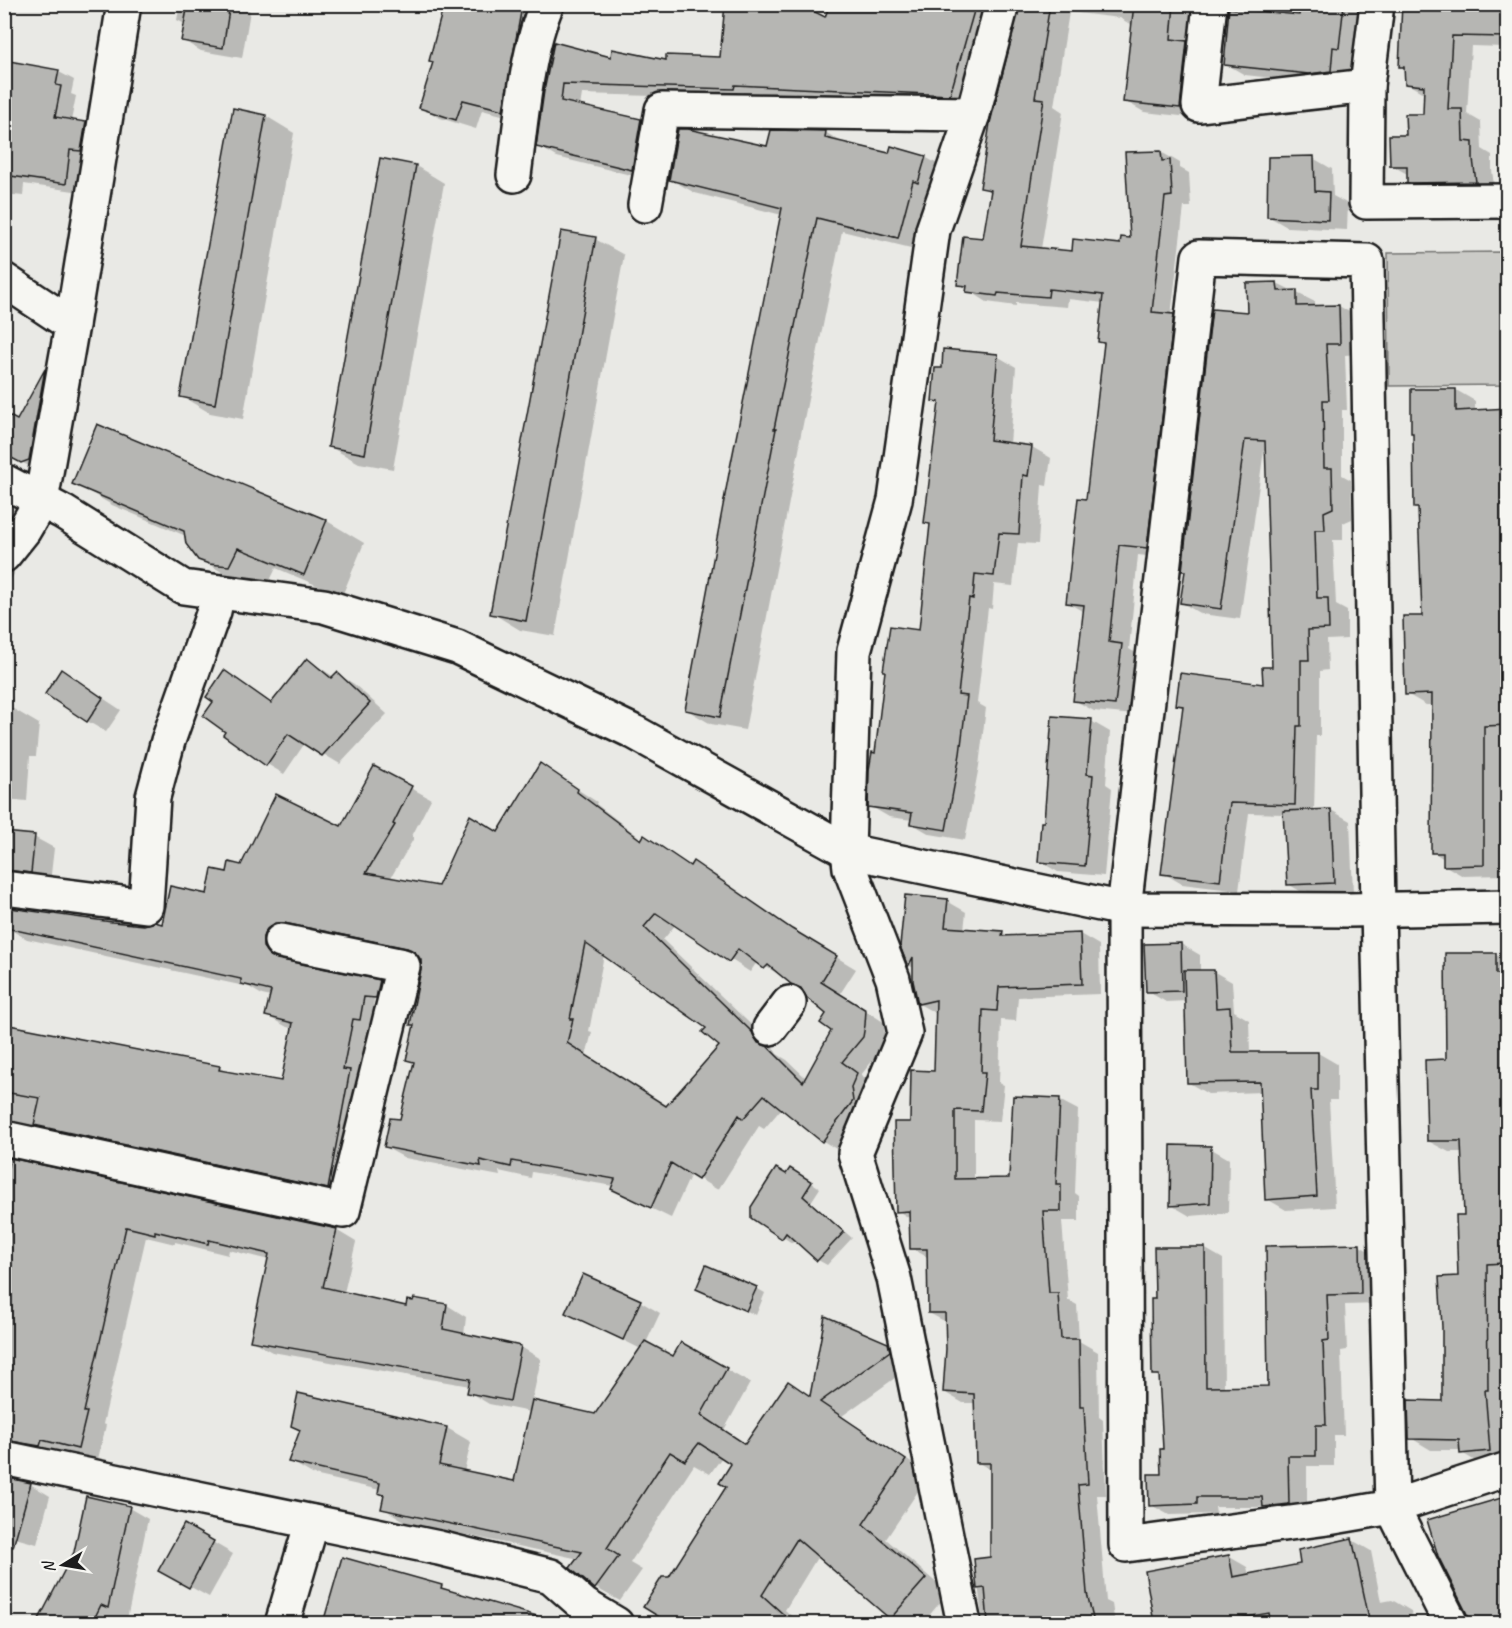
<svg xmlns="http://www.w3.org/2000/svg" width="1512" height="1628" viewBox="0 0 1512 1628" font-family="Caveat,sans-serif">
	<rect width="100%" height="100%" fill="#e9e9e5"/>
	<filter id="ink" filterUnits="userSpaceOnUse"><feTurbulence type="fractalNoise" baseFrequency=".0167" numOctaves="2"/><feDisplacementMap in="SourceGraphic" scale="12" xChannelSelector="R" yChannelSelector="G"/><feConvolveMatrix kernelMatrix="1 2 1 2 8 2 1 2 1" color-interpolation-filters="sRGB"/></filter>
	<g filter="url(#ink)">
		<path fill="#cbcbc7" stroke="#747472" stroke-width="1.5" d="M1507 252V385L1389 386 1388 253Z"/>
		<g fill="#0003" fill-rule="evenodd">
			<path d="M180 4H240L250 11 242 58 201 51 182 40 185 24 177 20Z"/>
			<path d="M536 4 522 120 482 110 476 129 440 118 421 107 434 63 442 16 421 5Z"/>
			<path d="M856 4H998L969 105 582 94 580 107 641 120 660 131 651 180 557 157 538 146 545 91 612 59 667 62 722 59 826 19Z"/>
			<path d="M1022 4H1194L1199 118 1144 112 1125 101 1133 26 1120 18 1069 12 1054 106 1063 112 1041 249 1073 252 1122 246 1131 239 1161 152 1180 163V168L1189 173 1191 207H1184L1171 316 1192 327 1166 558 1138 555 1129 649 1141 656 1134 715 1094 711 1074 700 1084 612 1068 603 1087 500 1105 345 1099 342 1104 303 1068 299 1067 307 1016 303V306L987 302 959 284 984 240 992 193 981 187Z"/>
			<path d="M1232 4 1364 5 1358 58 1352 57 1350 82 1329 84 1245 75 1226 64Z"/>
			<path d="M1403 4H1508V58L1505 47 1471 46 1467 114 1481 122 1482 149 1492 155V170L1495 193H1428L1409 182V175L1391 165 1407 136 1424 116 1425 94 1406 83V70L1400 66Z"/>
			<path d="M59 72 74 80 71 94 76 96 71 121 85 123 101 132 81 192 24 184 23 196 4 194V75Z"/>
			<path d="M266 116 294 133 243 419 210 413 181 396Z"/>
			<path d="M825 132 845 144 890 154 925 157 950 171 923 251 842 231 799 444 800 445 745 730 711 724 687 710 782 215 695 193 670 179Z"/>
			<path d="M1313 158 1332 169 1333 196 1348 204 1347 230 1287 227 1268 216Z"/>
			<path d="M416 166 444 183 393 469 359 463 330 447Z"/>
			<path d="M595 239 624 255 555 636 520 630 492 613Z"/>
			<path d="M1277 283 1315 302V307L1339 306 1358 317 1359 354 1345 355 1347 410H1342V475L1351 480 1352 519 1343 523V540H1333L1336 605 1347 611V639L1327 640 1328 670 1320 671V736H1316L1314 811 1331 810 1350 821 1353 893 1307 895 1288 884 1285 814 1249 813 1239 891 1182 884 1163 873 1184 708 1178 705 1264 685 1274 668 1267 450H1264L1240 619 1201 614 1182 603 1186 572 1183 570 1249 314Z"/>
			<path d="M997 356 1016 367 1010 444 1032 447 1051 458 1047 486 1042 485 1038 544 1018 543 1013 586 994 584 992 609 988 608 977 703 986 708 979 766 965 840 930 834 911 823 912 820 889 817 870 806 877 754 920 631 931 526 926 522 940 404 933 400 943 370Z"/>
			<path d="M46 371 64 382 41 473 4 452 18 422Z"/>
			<path d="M1456 390 1475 401V411L1508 409V830H1502L1503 875 1463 876 1444 865V859L1433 852V705H1426L1407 694 1423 617 1420 510 1416 507Z"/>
			<path d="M98 426 327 521 364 543 342 596 276 568 267 587 238 581 199 559 186 536 112 505 74 483Z"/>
			<path d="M4 522 34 539 18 560 14 569V574L6 589Z"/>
			<path d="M308 660 334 677 337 674 354 684 387 714 340 764 305 743 284 774 267 764 228 732 215 701 225 672 272 704Z"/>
			<path d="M62 671 121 710 106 732 87 721Z"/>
			<path d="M4 707H10L39 724 36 756H30L27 801 4 799Z"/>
			<path d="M1091 721 1110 732 1106 784 1112 788 1104 876 1058 872 1039 861 1045 824Z"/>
			<path d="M540 765 597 802 596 804 643 840 664 849 691 867 694 863 714 874 813 943 856 969 840 994 885 1023 884 1037 882 1049 861 1075 877 1086 843 1153 823 1141 782 1108 764 1129 759 1126 718 1190 691 1174 671 1218 632 1199 612 1188 613 1186 532 1172 531 1178 499 1171 500 1176 405 1158 385 1147 401 1121 415 1063 407 1059 415 1026 412 1024 423 971 422 959 420 957 306 933 282 950 285 962 380 982 400 993 348 1199 5 1147 6 1157 8 1160 336 1230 356 1242 344 1293 407 1308 447 1305 466 1317 464 1335 521 1347 541 1359 532 1401 596 1416 641 1349 567 1312 583 1276 641 1302 660 1313 646 1343 674 1358 681 1344 750 1383 724 1430 747 1445 789 1383 812 1396 887 1344 912 1358 913 1365 842 1416 929 1475 886 1539 948 1593 922 1624H900L891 1618 818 1556 785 1610 800 1624H671L645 1607 670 1578 728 1487 733 1464 722 1457 710 1474 694 1465 630 1563 642 1570 620 1601 596 1588 573 1568 579 1559 406 1522 383 1508 385 1496 380 1493V1490L314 1475 290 1461 301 1430 299 1394 447 1428 471 1442 464 1472 515 1483 530 1412 489 1404 469 1392 470 1386 272 1352 252 1341 269 1260 229 1250 228 1255 175 1242V1244L146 1237 103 1424 106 1425 98 1459 62 1451 60 1457 5 1466 6 1476 8 1479 30 1484 50 1496 37 1544 4 1535V1026L220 1068 230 1074 283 1083 294 1029 287 1027 267 1016 271 997 262 995 249 987 27 939 7 928 164 926 208 896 228 874 242 867 342 828 375 768 431 799 412 836 414 838 390 879 439 887 499 834ZM676 924 750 972 757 962 786 978 803 990 828 1014 833 1030 807 1079 787 1060 777 1054 772 1045 663 940ZM604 955 708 1027 721 1046 667 1107 586 1056 592 1032 589 1031ZM377 986H380L375 1006 373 1005Z"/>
			<path d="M4 834 34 837 54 848 50 883 4 876Z"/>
			<path d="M947 901 966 912 964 930 1002 932 1010 937 1080 934 1099 945 1100 994 1018 997 1016 1021 1001 1020 999 1083 1004 1085 1000 1121 974 1120V1180L1011 1179 1059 1100 1078 1110 1075 1193 1079 1196V1221H1062L1068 1300 1077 1305 1079 1341 1098 1352 1099 1417 1103 1420 1106 1495H1097L1106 1601 1112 1604 1115 1624H983L975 1561 992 1559 991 1470 977 1462 976 1403H963L944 1392 947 1349 946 1322 929 1313V1258L911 1248V1219L898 1211 911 1123 936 1072 937 1014 919 1004 914 968 910 966 902 946Z"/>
			<path d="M1181 944 1200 955V972L1213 971 1232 982 1234 1011 1249 1020 1250 1053H1318L1337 1064V1100H1329L1335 1207 1286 1210 1267 1199 1262 1092 1208 1094 1189 1083 1186 1001 1166 1002 1147 991Z"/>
			<path d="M1447 955H1496L1508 961V1463L1482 1465 1462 1453V1450H1431L1411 1438 1444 1402 1460 1277 1465 1216 1463 1152H1449L1428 1141 1448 1060Z"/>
			<path d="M1210 1148 1229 1159 1228 1213 1190 1216 1171 1205Z"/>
			<path d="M787 1175H800L820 1188 811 1202 852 1238 827 1265 818 1260 794 1238 792 1243 783 1237Z"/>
			<path d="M1360 1246 1379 1257V1304L1345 1305 1347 1350 1341 1351 1344 1435H1334V1466H1307V1514L1283 1517 1265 1507H1215L1216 1514 1169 1515 1151 1505 1163 1475 1164 1450 1161 1378 1153 1374 1156 1300 1204 1248 1223 1259 1224 1389 1270 1387 1267 1247Z"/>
			<path d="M756 1288 765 1293 756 1315 707 1294Z"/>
			<path d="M1508 1497V1624H1470L1469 1615Z"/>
			<path d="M129 1508 148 1519 126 1624H38L75 1553Z"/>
			<path d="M185 1526 233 1554 209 1597 160 1570Z"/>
			<path d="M1352 1540 1371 1551 1381 1602 1392 1600 1411 1611 1413 1624H1156L1146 1572 1228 1556 1247 1567 1249 1575 1302 1565Z"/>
			<path d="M343 1559 441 1587 453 1593 544 1620 551 1624H325Z"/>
		</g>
		<g fill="#b6b6b3" stroke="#1c1c1c" stroke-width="1.5" fill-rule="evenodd">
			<path d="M188 4H230L223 48 181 41Z"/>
			<path d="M444 4H515L514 9 521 12 503 110 463 100 456 120 419 108 433 62 429 61Z"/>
			<path d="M725 4H799L825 17 830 4H976L950 95 735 85 734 89 563 84 561 101 641 119 632 170 536 147 544 91 554 42 611 57 612 49 666 60V55L720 57Z"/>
			<path d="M1020 4H1050L1035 98 1044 99 1021 246 1072 251 1073 239 1120 244 1121 237 1130 238 1125 152 1161 151 1162 161 1170 160 1172 196 1165 197 1152 312 1174 314 1147 548 1119 545 1109 642 1122 644 1115 705 1073 701 1084 605 1066 603 1078 498 1086 499 1104 343 1098 342 1103 295 1049 289 1048 297 998 293 997 296 966 292 967 286 957 285 963 236 983 238 991 190 980 188 990 123Z"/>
			<path d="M1134 4H1174L1171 39 1187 41 1180 108 1123 102Z"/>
			<path d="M1301 4H1344L1339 48 1333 47 1331 71 1309 74 1224 65 1229 8 1299 15Z"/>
			<path d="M1402 4H1454V7L1508 4V37L1452 36 1448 109H1462L1463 141 1473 142V159L1476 182 1407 183V166H1390L1389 135H1406L1405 114H1423L1424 86 1405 84 1404 67H1399Z"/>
			<path d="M4 60 59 70 56 85 61 86 55 117 86 122 81 151 70 150 66 184 4 175Z"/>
			<path d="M233 108 266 115 215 404 180 397Z"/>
			<path d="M678 129H688L767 146 771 130 826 131 825 138 889 153 891 146 926 156 918 183 913 181 898 238 817 218 774 429H776L720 717 685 710 730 468 782 208 669 180Z"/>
			<path d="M1314 156 1315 191 1329 192 1328 220 1267 217 1268 157Z"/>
			<path d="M380 158 416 165 365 454 328 447Z"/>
			<path d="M561 231 596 237 526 621 490 614Z"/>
			<path d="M1277 282 1278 291 1297 290V306L1339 305 1340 344H1326L1329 400H1323L1324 468H1332L1333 508 1324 512 1325 530H1315L1317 598H1328L1329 629 1308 630 1309 660H1301V726H1297L1295 805 1230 803 1220 881 1161 874 1183 706 1176 705 1180 673 1263 684 1262 667H1272L1265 441 1245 440 1221 609 1180 603 1185 571H1182L1212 309 1247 312 1246 283Z"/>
			<path d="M943 349 998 354 990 440 1032 446 1028 476 1023 475 1019 534 999 533 994 576 975 574 973 599 969 598 958 695 967 696 960 754 946 830 910 824 912 813 868 807 869 770 872 752 875 753 885 671H883L890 626 919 630 930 524 924 523 939 402 932 401 935 368H942Z"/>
			<path d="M45 369 29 460 21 463 4 454V413L17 420Z"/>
			<path d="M1411 389H1456V411L1508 408V725L1484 726V865L1443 866V853H1431L1432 694 1405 695 1403 616H1422L1418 508H1414L1413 433H1411Z"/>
			<path d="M97 424 327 520 304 575 238 548 229 566 209 564 198 560 186 544 184 531 72 484Z"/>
			<path d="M307 658 331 678 337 672 370 703 322 756 288 734 266 766 223 735 225 732 203 716 213 702 206 697 224 670 271 703Z"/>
			<path d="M61 669 103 698 87 722 45 694Z"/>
			<path d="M1052 716 1092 719 1087 774 1093 775 1085 866 1038 862 1041 822H1044Z"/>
			<path d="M540 763 578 789 577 792 641 840 644 835 690 866 693 861 792 929 837 956 821 982 866 1010 865 1025 863 1037 842 1062 857 1073 851 1087 853 1101 822 1142 764 1095 743 1119 739 1115 698 1180 671 1163 651 1208 611 1189 615 1179 512 1161 511 1167 480 1160 481 1166 384 1147 390 1118 400 1119 414 1062 406 1060 414 1025H410L421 970V960L415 952 407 948 284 923H275L267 929 263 937V947L269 955 277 959 380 980 376 998 364 997 360 1020 353 1019 343 1069 350 1070 328 1189 34 1125 40 1098 4 1092V1024L220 1066 219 1070 281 1081 293 1023 265 1016 271 991 241 984V979L6 928 10 908 112 922 144 925 155 922 162 924 170 886 207 894 212 869 227 872 229 862 241 865 276 794 341 826 374 766 412 786 393 824 395 825 366 873 438 886 470 815 498 832ZM656 913 729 962 738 949 764 969 768 965 791 984 801 988 807 998 826 1014 820 1023 831 1031 803 1082 767 1046 758 1043 752 1032 644 927ZM585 943 706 1028 702 1032 719 1046 666 1106 567 1043 573 1019H570Z"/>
			<path d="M1331 809 1334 883 1287 885 1283 811Z"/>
			<path d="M4 832 35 835 31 873 4 870Z"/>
			<path d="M905 895 948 899 945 927 1003 931 1002 936 1080 933 1082 984 999 987 997 1011 983 1010 981 1073H985L981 1111 955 1110V1179L1009 1178 1013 1096 1060 1098 1056 1184H1061V1211H1043L1049 1293H1058L1061 1339H1079L1080 1407H1084L1088 1484 1078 1485 1087 1593 1094 1623H988L985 1588 977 1589 974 1559 990 1557V1463H976L974 1394 943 1392 946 1349 945 1313H928L927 1249H910L909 1211 896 1212 894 1122H910L911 1070 934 1071 936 1000 918 1004 913 981V957L908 967 900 946Z"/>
			<path d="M1181 943 1182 991 1146 992 1144 944Z"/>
			<path d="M1445 953H1496V974H1508V1137H1505L1507 1201H1501L1504 1263 1487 1264 1488 1390H1485L1490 1451 1460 1454 1459 1440 1409 1439 1408 1400 1442 1401V1327L1439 1277 1458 1276 1456 1215H1464L1461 1141H1427L1425 1060 1446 1059Z"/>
			<path d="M1184 970H1214L1216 1008 1230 1007 1232 1052H1318V1090H1311L1317 1196 1265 1200 1260 1082 1187 1083Z"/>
			<path d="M1171 1145 1211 1146 1210 1203 1170 1206Z"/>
			<path d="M10 1158 337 1229 323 1287 406 1306 407 1300 413 1301 414 1298 447 1304 443 1329 521 1346 510 1401 467 1393 470 1379 250 1341 269 1254 209 1240 208 1244 155 1231V1234L126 1227 84 1412H87L78 1449 42 1440 40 1446 4 1440V1180Z"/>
			<path d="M776 1168 786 1174 790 1168 812 1182 803 1196 844 1232 817 1261 786 1233 782 1239 751 1218V1207Z"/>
			<path d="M1360 1244 1361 1294 1327 1295 1329 1340 1323 1341 1326 1425H1316V1456H1288L1289 1504 1263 1507 1262 1497H1197V1504L1149 1506 1148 1474H1161L1160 1449H1163L1159 1375H1152L1151 1299H1155L1154 1247H1205L1206 1387 1268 1386 1266 1246Z"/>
			<path d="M706 1265 757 1287 746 1311 696 1289Z"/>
			<path d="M583 1274 641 1300 623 1340 565 1313Z"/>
			<path d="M825 1316 888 1343 890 1351 820 1402 906 1460 863 1524 926 1578 890 1619 797 1539 762 1595 793 1623H669L643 1607 662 1577H669L726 1487 719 1483 731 1464 699 1443 685 1461 670 1452 607 1548 619 1556 595 1589 570 1568 582 1552 381 1509 384 1495 378 1493 380 1483 288 1462 300 1430 291 1426 298 1393 447 1427 439 1465 514 1481 532 1400 595 1414 645 1341 673 1356 681 1342 727 1368 701 1415 745 1444 788 1381 810 1396Z"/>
			<path d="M4 1477 31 1483 13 1547 4 1546Z"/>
			<path d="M86 1496 130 1506 108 1608 101 1605 92 1623H37L74 1552Z"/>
			<path d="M1508 1496V1623H1469L1468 1616 1438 1556 1427 1520Z"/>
			<path d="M184 1524 214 1541 189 1588 158 1571Z"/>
			<path d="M1352 1538 1370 1623H1271L1269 1613 1212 1623H1154L1145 1571 1229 1555 1233 1577 1300 1564 1298 1550Z"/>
			<path d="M342 1557 442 1585 441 1588 537 1616 536 1623H323Z"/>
		</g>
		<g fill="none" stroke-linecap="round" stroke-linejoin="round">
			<defs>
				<g id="minor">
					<path d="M1210 4 1199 105 1367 86"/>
					<path d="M1377 4 1367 86 1366 202 1508 201"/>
					<path d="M514 175C521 123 526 52 547 4"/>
					<path d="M645 205 662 110 973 114"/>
					<path d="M4 280 72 325"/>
					<path d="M4 481 63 512 183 587 324 606 457 647 634 732 848 851"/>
					<path d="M4 555 24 530 41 501 72 325 124 4"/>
					<path d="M4 888 146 906 153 797 168 741 214 611 218 592"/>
					<path d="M770 1028 789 1003"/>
					<path d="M4 1138 343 1211 403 966 281 941"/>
					<path d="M4 1458 439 1548 551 1576 584 1605 616 1624"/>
					<path d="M964 1624 894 1278 855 1153 905 1033 893 979 850 868 848 851 854 651 895 500 933 230 973 114 1002 4"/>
					<path d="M1451 1624 1392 1507 1378 910 1367 261 1199 257 1124 909 1126 1545 1328 1518 1392 1507 1508 1469"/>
				</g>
				<g id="tertiary">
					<path d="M848 851 1124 909 1348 910 1508 907"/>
					<path d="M282 1624 312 1522"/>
				</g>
			</defs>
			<use href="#minor" stroke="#1c1c1c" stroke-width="38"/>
			<use href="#tertiary" stroke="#1c1c1c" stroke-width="38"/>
			<use href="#minor" stroke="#f6f6f2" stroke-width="33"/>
			<use href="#tertiary" stroke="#f6f6f2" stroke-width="33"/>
		</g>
	</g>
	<rect width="1512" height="1628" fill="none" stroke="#f6f6f2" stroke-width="24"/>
	<rect x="12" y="12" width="1488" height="1604" fill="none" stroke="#1c1c1c" stroke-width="2" filter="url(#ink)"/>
	<g transform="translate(63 1565) rotate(259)" stroke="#f6f6f2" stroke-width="4.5" paint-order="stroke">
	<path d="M0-4.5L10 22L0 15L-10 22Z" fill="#1c1c1c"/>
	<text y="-9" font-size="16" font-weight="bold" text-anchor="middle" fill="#1c1c1c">N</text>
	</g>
</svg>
